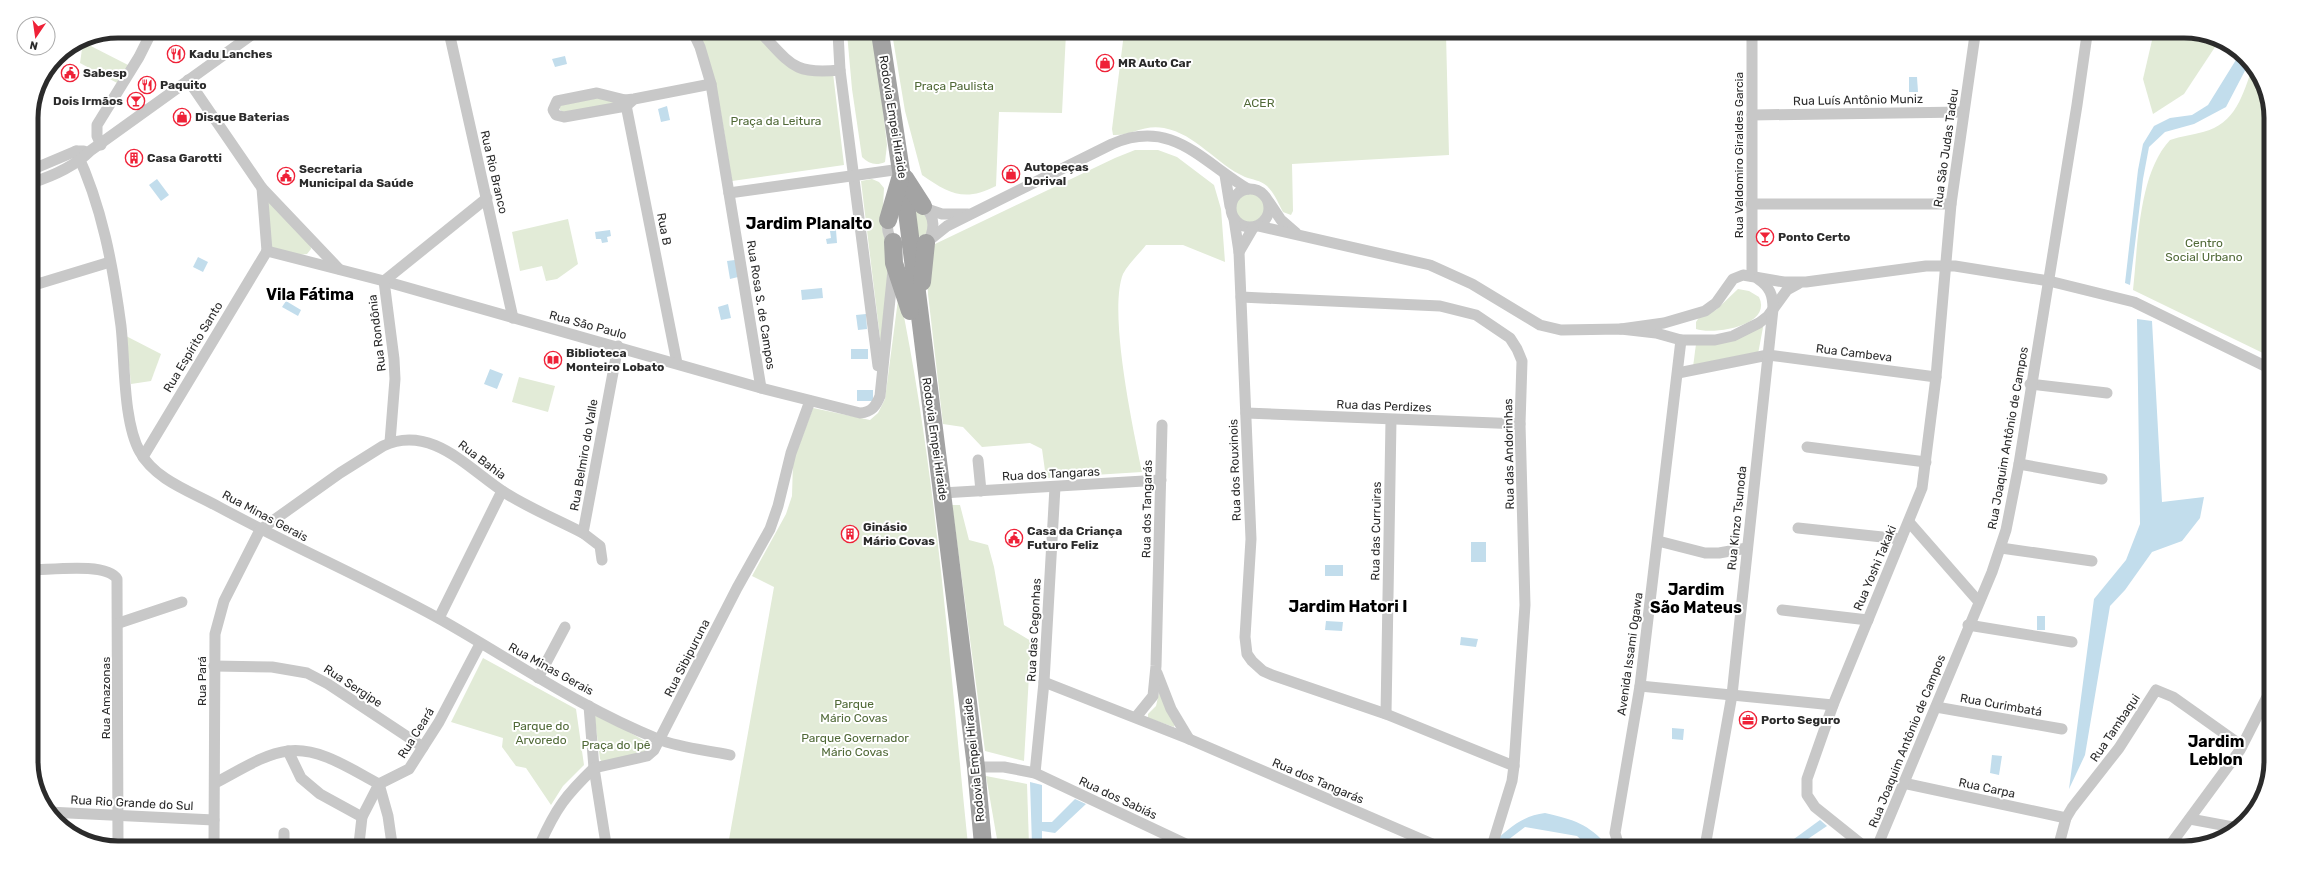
<svg xmlns="http://www.w3.org/2000/svg" width="2302" height="879" viewBox="0 0 2302 879" font-family="Rubik,sans-serif">
	<rect width="100%" height="100%" fill="#fff"/>
	<g fill="#e2ebd7">
		<path d="M697 32H757L784 63 833 73 844 165 732 181C723 128 719 81 697 32Z"/>
		<path d="M847 33H874L887 145 885 162C876 166 869 164 862 157L852 89Z"/>
		<path d="M892 33H936L937 35 987 33H1066L1062 113 999 112 996 186C965 202 949 194 922 175L905 111Z"/>
		<path d="M1124 33 1446 34 1449 155 1292 164 1293 211 1291 215 1283 212C1278 203 1275 194 1267 186 1260 180 1253 180 1245 177 1216 164 1196 134 1164 128 1144 124 1130 136 1113 135L1112 129Z"/>
		<path d="M2153 36H2212L2219 41 2184 94 2153 114 2143 79Z"/>
		<path d="M83 42 130 66 119 84 80 63Z"/>
		<path d="M2253 66 2271 112 2269 356 2133 290C2138 246 2138 174 2170 140 2181 136 2192 135 2203 132 2236 124 2243 94 2253 66Z"/>
		<path d="M590 96 614 101V105L567 114 560 110V103Z"/>
		<path d="M1135 150H1158L1177 157 1214 185 1221 209 1225 262 1183 245H1146C1139 254 1128 264 1123 274 1108 312 1133 429 1142 472L1046 478 1042 449 1030 443 982 447 963 427 943 424 928 294 927 265 935 244 1115 158Z"/>
		<path d="M872 179 879 182 884 188 882 227 888 244 890 263 881 346 861 181Z"/>
		<circle cx="1250" cy="208" r="15"/>
		<path d="M267 196 310 241 311 249 307 254 298 255 271 249Z"/>
		<path d="M914 211H919L928 217V233L916 238Z"/>
		<path d="M568 219 578 264 557 279 546 281 542 266 520 271 512 232Z"/>
		<path d="M1738 289 1749 291 1759 297C1773 326 1713 335 1696 329V322L1700 316 1716 310Z"/>
		<path d="M899 292C937 474 949 661 968 845H728L774 587 752 576 786 514 792 496 793 462 813 408 870 420 878 413 885 399Z"/>
		<path d="M1764 322 1758 354 1693 367 1696 344Z"/>
		<path d="M126 336 161 354 151 381 131 384Z"/>
		<path d="M519 377 555 386 548 412 512 402Z"/>
		<path d="M952 505H960L969 540 988 545 994 567 1004 625 1031 641 1024 761 985 751Z"/>
		<path d="M483 658 576 709 584 765 563 786 551 805 526 768 516 766 502 747 503 738 451 722Z"/>
		<path d="M1159 693 1162 694 1175 724 1174 727 1148 718V714L1156 706Z"/>
		<path d="M594 712 650 744 645 752 602 762 600 759Z"/>
		<path d="M986 776 1027 784 1029 845H998Z"/>
	</g>
	<g fill="#c2ddec">
		<path d="M585 32H606L607 35 587 40Z"/>
		<path d="M2239 55 2249 63 2226 107 2194 124 2165 132 2149 147 2143 179 2130 285 2125 283 2138 170 2143 144 2154 126 2170 118 2192 115 2208 105Z"/>
		<path d="M565 56 567 64 555 67 552 59Z"/>
		<path d="M1909 77H1917L1918 92H1909Z"/>
		<path d="M667 106 670 120 661 122 658 109Z"/>
		<path d="M157 179 169 195 161 201 149 185Z"/>
		<path d="M610 230 611 236 607 237 608 242 602 243 601 239H596L595 232Z"/>
		<path d="M836 230 837 243 827 244 826 239 831 238 830 231Z"/>
		<path d="M198 257 208 262 203 272 193 267Z"/>
		<path d="M735 260 738 277 730 279 727 261Z"/>
		<path d="M822 288 823 298 802 300 801 290Z"/>
		<path d="M286 301 301 310 298 316 282 307Z"/>
		<path d="M728 304 731 318 721 320 718 307Z"/>
		<path d="M866 314 867 329 858 330 856 315Z"/>
		<path d="M2137 319 2152 321 2162 502 2204 497 2200 518 2182 541 2152 552 2125 590 2110 606 2085 755 2069 789 2094 599 2126 560 2140 524Z"/>
		<rect x="851" y="349" width="17" height="10"/>
		<path d="M490 369 503 374 497 389 484 384Z"/>
		<rect x="857" y="390" width="16" height="11"/>
		<rect x="1471" y="542" width="15" height="20"/>
		<rect x="1325" y="565" width="18" height="11"/>
		<rect x="2037" y="616" width="8" height="14"/>
		<path d="M1326 621 1343 622 1342 631 1325 630Z"/>
		<path d="M1461 637 1478 639 1476 647 1460 645Z"/>
		<path d="M1672 728 1684 729 1683 740 1672 739Z"/>
		<path d="M1992 755 2002 756 1999 775 1990 773Z"/>
		<path d="M1030 782 1042 785V822H1052L1075 799 1086 804 1055 833 1042 831V845H1032Z"/>
		<path d="M1545 813C1575 820 1587 823 1609 847H1589L1577 836 1525 827 1500 846H1490C1507 830 1521 816 1545 813Z"/>
		<path d="M1820 820 1827 826 1796 847H1783Z"/>
	</g>
	<g fill="none" stroke-linecap="round" stroke-linejoin="round">
		<g stroke="#c8c8c8" stroke-width="11">
			<path d="M449 32 513 318"/>
			<path d="M693 32 700 47 711 84 761 388"/>
			<path d="M760 32C791 64 793 75 840 70"/>
			<path d="M838 33 840 70 878 366"/>
			<path d="M1752 35V276"/>
			<path d="M188 80 262 188 339 269"/>
			<path d="M634 99 626 106 564 117 556 115 553 110 557 101 597 93 625 100 634 99 711 84"/>
			<path d="M625 100 677 363"/>
			<path d="M1752 115 1963 112"/>
			<path d="M101 145 97 136V125L139 57 152 31"/>
			<path d="M76 151C102 206 113 266 121 326 125 361 123 422 140 452 155 480 192 492 219 507 291 546 367 579 438 618 511 659 580 708 658 739 680 748 707 750 730 755"/>
			<path d="M31 170 76 151H84"/>
			<path d="M1225 175 1230 206"/>
			<path d="M31 183C53 176 74 167 90 151L257 31"/>
			<path d="M262 188 267 251"/>
			<circle cx="1250" cy="208" r="19"/>
			<path d="M729 193 901 169"/>
			<path d="M1269 202 1281 220 1296 233"/>
			<path d="M919 204C934 211 936 226 929 240"/>
			<path d="M1751 204H1951"/>
			<path d="M927 209 942 214H968"/>
			<path d="M890 215C886 226 886 238 898 245"/>
			<path d="M1234 219 1239 252 1251 539 1245 637 1247 654 1252 661 1263 671 1272 675 1386 714 1514 766"/>
			<path d="M1258 226 1430 265 1472 284 1540 325 1561 330 1621 329 1656 333 1681 340H1715L1733 336 1759 323 1768 316 1787 290 1798 284"/>
			<path d="M922 246 947 226 1112 144C1172 118 1201 161 1248 189"/>
			<path d="M267 251 384 281 761 388 860 413C872 412 876 406 880 396L893 270"/>
			<path d="M1239 252 1253 228"/>
			<path d="M31 286 110 262"/>
			<path d="M1241 297 1440 306 1476 315 1510 338 1517 349 1522 361 1520 424 1525 605 1514 766 1512 781 1492 846"/>
			<path d="M1621 329 1664 323 1705 311 1716 303 1733 279 1743 275 1784 282H1806L1926 266H1955L2049 281 2134 302 2269 368"/>
			<path d="M1678 373 1768 355 1936 377"/>
			<path d="M2030 384 2107 393"/>
			<path d="M1246 413 1520 424"/>
			<path d="M390 442 395 379 394 359 384 281 487 198"/>
			<path d="M1807 447 1926 462"/>
			<path d="M143 457 267 251"/>
			<path d="M978 460 981 491"/>
			<path d="M2019 464 2102 479"/>
			<path d="M942 493 1161 480"/>
			<path d="M1909 522 1979 602"/>
			<path d="M1798 528 1901 539"/>
			<path d="M1658 541 1705 553H1719L1747 548"/>
			<path d="M2001 548 2092 561"/>
			<path d="M602 560 600 546 583 533 618 346"/>
			<path d="M31 570C50 570 107 562 117 579L118 843"/>
			<path d="M1782 610 1868 620"/>
			<path d="M439 618 502 491"/>
			<path d="M119 623 182 602"/>
			<path d="M1968 625 2072 642"/>
			<path d="M214 666 272 667 307 673 328 684 423 747"/>
			<path d="M1157 673 1171 709 1189 739"/>
			<path d="M538 678 565 627"/>
			<path d="M1044 682 1189 739 1437 846"/>
			<path d="M1640 686 1833 705"/>
			<path d="M589 706 594 768 606 844"/>
			<path d="M1936 707 2062 729"/>
			<path d="M1386 714 1391 420"/>
			<path d="M1136 717 1153 696 1156 666 1162 425"/>
			<path d="M288 751 301 778 320 794 362 817"/>
			<path d="M976 767H1004L1035 773 1190 846"/>
			<path d="M594 768 647 756 654 750 737 588 770 529 778 506 791 453 810 401"/>
			<path d="M1035 773 1044 682 1055 487"/>
			<path d="M215 783C237 772 263 754 288 751 320 747 352 770 379 784L388 816 392 844"/>
			<path d="M1903 783 2066 818"/>
			<path d="M48 812 214 820"/>
			<path d="M2190 819 2238 828"/>
			<path d="M214 844 215 634 224 601 260 530 340 473 383 446C432 423 470 471 507 494 531 509 558 520 583 533"/>
			<path d="M284 844V833"/>
			<path d="M359 844 362 817 379 784 409 769 439 722 480 644"/>
			<path d="M540 844C556 808 566 795 594 768"/>
			<path d="M1629 847 1618 843 1615 833 1640 686 1681 340"/>
			<path d="M1705 847 1732 695 1773 309C1773 295 1770 287 1758 279"/>
			<path d="M1865 847 1815 807 1807 795V779L1833 705 1922 488 1936 377 1951 204 1975 35"/>
			<path d="M1877 847 1992 572 2006 530 2019 464 2077 105 2087 35"/>
			<path d="M2058 848 2066 818 2072 808 2119 748 2156 690 2173 697 2242 746"/>
			<path d="M2168 848 2240 750 2267 697"/>
		</g>
		<g stroke="#a3a3a3" stroke-width="18">
			<path d="M880 33 906 204 942 493 976 767 983 845"/>
			<path d="M905 178 923 206"/>
			<path d="M888 220 900 179"/>
			<path d="M893 242 894 263 910 311"/>
			<path d="M922 282 926 243"/>
		</g>
	</g>
	<defs>
		<symbol id="restaurant-ring" viewBox="-11 -11 22 22"><circle r="9.5" fill="#fff" stroke="#ef2137" stroke-width="1.5"/><path d="M-5-6h1v4h1v-4h1v4h1v-4h1v5L-1.5 .5V6h-2V.5L-5-1ZM5-6V6H3V1.5H1.5Q1.5-4 5-6Z" fill="#ef2137"/></symbol>
		<symbol id="shop-ring" viewBox="-11 -11 22 22"><circle r="9.5" fill="#fff" stroke="#ef2137" stroke-width="1.5"/><path d="M-5-2.5h2.3a2.7 3.5 0 0 1 5.4 0H5L5.5 6h-11ZM-1.5-2.5h3a1.5 2.3 0 0 0-3 0Z" fill="#ef2137"/></symbol>
		<symbol id="civic-ring" viewBox="-11 -11 22 22"><circle r="9.5" fill="#fff" stroke="#ef2137" stroke-width="1.5"/><path d="M-.6-6.5H3V-4.5H.6V-3L4-1V1h2V6H-6V1h2V-1L-.6-3ZM-1.2 2.5V6h2.4V2.5Z" fill="#ef2137"/></symbol>
		<symbol id="bar-ring" viewBox="-11 -11 22 22"><circle r="9.5" fill="#fff" stroke="#ef2137" stroke-width="1.5"/><path d="M-6-5H6L.8 .8V4.5H3.5V6h-7V4.5H-.8V.8Z" fill="#ef2137"/></symbol>
		<symbol id="building-ring" viewBox="-11 -11 22 22"><circle r="9.5" fill="#fff" stroke="#ef2137" stroke-width="1.5"/><path d="M-4-6H4V6H1V3H-1V6H-4ZM-2.5-4.3h1.7v1.8h-1.7ZM.8-4.3h1.7v1.8H.8ZM-2.5-1h1.7V.8h-1.7ZM.8-1h1.7V.8H.8Z" fill="#ef2137"/></symbol>
		<symbol id="library-ring" viewBox="-11 -11 22 22"><circle r="9.5" fill="#fff" stroke="#ef2137" stroke-width="1.5"/><path d="M-6-4Q-3-5.5-.7-3.5V5Q-3 3-6 4ZM6-4Q3-5.5 .7-3.5V5Q3 3 6 4Z" fill="#ef2137"/></symbol>
		<symbol id="office-ring" viewBox="-11 -11 22 22"><circle r="9.5" fill="#fff" stroke="#ef2137" stroke-width="1.5"/><path d="M-6-3h4V-5.5h4V-3h4V5H-6ZM-1-4.5V-3h2v-1.5ZM-6 0V1H6V0Z" fill="#ef2137"/></symbol>
	</defs>
	<g fill-rule="evenodd">
		<use href="#restaurant-ring" x="166" y="44" width="20" height="20"/>
		<use href="#shop-ring" x="1095" y="53" width="20" height="20"/>
		<use href="#civic-ring" x="60" y="63" width="20" height="20"/>
		<use href="#restaurant-ring" x="137" y="75" width="20" height="20"/>
		<use href="#bar-ring" x="126" y="91" width="20" height="20"/>
		<use href="#shop-ring" x="172" y="107" width="20" height="20"/>
		<use href="#building-ring" x="124" y="148" width="20" height="20"/>
		<use href="#shop-ring" x="1001" y="164" width="20" height="20"/>
		<use href="#civic-ring" x="276" y="166" width="20" height="20"/>
		<use href="#bar-ring" x="1755" y="227" width="20" height="20"/>
		<use href="#library-ring" x="543" y="350" width="20" height="20"/>
		<use href="#building-ring" x="840" y="524" width="20" height="20"/>
		<use href="#civic-ring" x="1004" y="528" width="20" height="20"/>
		<use href="#office-ring" x="1738" y="710" width="20" height="20"/>
	</g>
	<g text-anchor="middle" dominant-baseline="central" stroke-width="4" stroke-linejoin="round" paint-order="stroke">
		<g font-size="12" font-weight="bold" fill="#2b2b2b" stroke="#fff" text-anchor="start">
			<text x="189" y="54">Kadu Lanches</text>
			<text x="1118" y="63">MR Auto Car</text>
			<text x="83" y="73">Sabesp</text>
			<text x="160" y="85">Paquito</text>
			<text x="123" y="101" text-anchor="end">Dois Irmãos</text>
			<text x="195" y="117">Disque Baterias</text>
			<text x="147" y="158">Casa Garotti</text>
			<text x="1024" y="167">Autopeças<tspan x="1024" dy="14">Dorival</tspan></text>
			<text x="299" y="169">Secretaria<tspan x="299" dy="14">Municipal da Saúde</tspan></text>
			<text x="1778" y="237">Ponto Certo</text>
			<text x="566" y="353">Biblioteca<tspan x="566" dy="14">Monteiro Lobato</tspan></text>
			<text x="863" y="527">Ginásio<tspan x="863" dy="14">Mário Covas</tspan></text>
			<text x="1027" y="531">Casa da Criança<tspan x="1027" dy="14">Futuro Feliz</tspan></text>
			<text x="1761" y="720">Porto Seguro</text>
		</g>
		<g font-size="12" fill="#506937" stroke="#fff">
			<text x="954" y="86">Praça Paulista</text>
			<text x="1259" y="103">ACER</text>
			<text x="776" y="121">Praça da Leitura</text>
			<text x="2204" y="243">Centro<tspan x="2204" dy="14">Social Urbano</tspan></text>
			<text x="854" y="704">Parque<tspan x="854" dy="14">Mário Covas</tspan></text>
			<text x="541" y="726">Parque do<tspan x="541" dy="14">Arvoredo</tspan></text>
			<text x="855" y="738">Parque Governador<tspan x="855" dy="14">Mário Covas</tspan></text>
			<text x="616" y="745">Praça do Ipê</text>
		</g>
		<g font-size="12" fill="#2b2b2b" stroke="#fff">
			<text transform="translate(1858 100) rotate(-1)">Rua Luís Antônio Muniz</text>
			<text transform="translate(893 117) rotate(81)">Rodovia Empei Hiraide</text>
			<text transform="translate(1946 148) rotate(-82)">Rua São Judas Tadeu</text>
			<text transform="translate(1739 155) rotate(-90)">Rua Valdomiro Giraldes Garcia</text>
			<text transform="translate(494 172) rotate(77)">Rua Rio Branco</text>
			<text transform="translate(664 229) rotate(79)">Rua B</text>
			<text transform="translate(761 305) rotate(81)">Rua Rosa S. de Campos</text>
			<text transform="translate(588 325) rotate(15)">Rua São Paulo</text>
			<text transform="translate(377 333) rotate(-97)">Rua Rondônia</text>
			<text transform="translate(193 347) rotate(-59)">Rua Espírito Santo</text>
			<text transform="translate(1854 353) rotate(7)">Rua Cambeva</text>
			<text transform="translate(1384 406) rotate(2)">Rua das Perdizes</text>
			<text transform="translate(2008 438) rotate(-80)">Rua Joaquim Antônio de Campos</text>
			<text transform="translate(935 439) rotate(82)">Rodovia Empei Hiraide</text>
			<text transform="translate(1509 454) rotate(-91)">Rua das Andorinhas</text>
			<text transform="translate(584 455) rotate(-80)">Rua Belmiro do Valle</text>
			<text transform="translate(482 460) rotate(37)">Rua Bahia</text>
			<text transform="translate(1235 470) rotate(-92)">Rua dos Rouxinois</text>
			<text transform="translate(1051 474) rotate(-3)">Rua dos Tangaras</text>
			<text transform="translate(1147 509) rotate(-89)">Rua dos Tangarás</text>
			<text transform="translate(265 516) rotate(28)">Rua Minas Gerais</text>
			<text transform="translate(1737 518) rotate(-84)">Rua Kinzo Tsunoda</text>
			<text transform="translate(1376 531) rotate(-89)">Rua das Curruiras</text>
			<text transform="translate(1875 568) rotate(-67)">Rua Yoshi Takaki</text>
			<text transform="translate(1034 630) rotate(-87)">Rua das Cegonhas</text>
			<text transform="translate(1630 654) rotate(-82)">Avenida Issami Ogawa</text>
			<text transform="translate(687 658) rotate(-63)">Rua Sibipuruna</text>
			<text transform="translate(551 669) rotate(29)">Rua Minas Gerais</text>
			<text transform="translate(202 681) rotate(-90)">Rua Pará</text>
			<text transform="translate(353 686) rotate(33)">Rua Sergipe</text>
			<text transform="translate(106 698) rotate(-90)">Rua Amazonas</text>
			<text transform="translate(2001 705) rotate(10)">Rua Curimbatá</text>
			<text transform="translate(2115 728) rotate(-56)">Rua Tambaqui</text>
			<text transform="translate(416 733) rotate(-58)">Rua Ceará</text>
			<text transform="translate(1907 741) rotate(-68)">Rua Joaquim Antônio de Campos</text>
			<text transform="translate(974 760) rotate(-96)">Rodovia Empei Hiraide</text>
			<text transform="translate(1318 781) rotate(23)">Rua dos Tangarás</text>
			<text transform="translate(1987 788) rotate(12)">Rua Carpa</text>
			<text transform="translate(1118 798) rotate(25)">Rua dos Sabiás</text>
			<text transform="translate(132 803) rotate(3)">Rua Rio Grande do Sul</text>
		</g>
		<g font-size="16" font-weight="bold" fill="#000" stroke="#fff">
			<text x="809" y="223">Jardim Planalto</text>
			<text x="310" y="294">Vila Fátima</text>
			<text x="1696" y="589">Jardim<tspan x="1696" dy="18">São Mateus</tspan></text>
			<text x="1348" y="606">Jardim Hatori I</text>
			<text x="2216" y="741">Jardim<tspan x="2216" dy="18">Leblon</tspan></text>
		</g>
	</g>
	<path d="M0 0H2302V879H0ZM118 38H2184A80 80 0 0 1 2264 118V761A80 80 0 0 1 2184 841H118A80 80 0 0 1 38 761V118A80 80 0 0 1 118 38Z" fill="#fff" fill-rule="evenodd"/>
	<path fill="none" stroke="#2b2b2b" stroke-width="5" d="M118 38H2184A80 80 0 0 1 2264 118V761A80 80 0 0 1 2184 841H118A80 80 0 0 1 38 761V118A80 80 0 0 1 118 38Z"/>
	<g transform="translate(36 36) rotate(193)"><circle r="19" fill="#ffffff" stroke="#aaaaaa"/>
	<path d="M0-3L7 15L0 10L-7 15Z" fill="#ef2137"/>
	<text y="-6" font-size="11" font-weight="bold" text-anchor="middle" fill="#2b2b2b">N</text>
	</g>
</svg>
